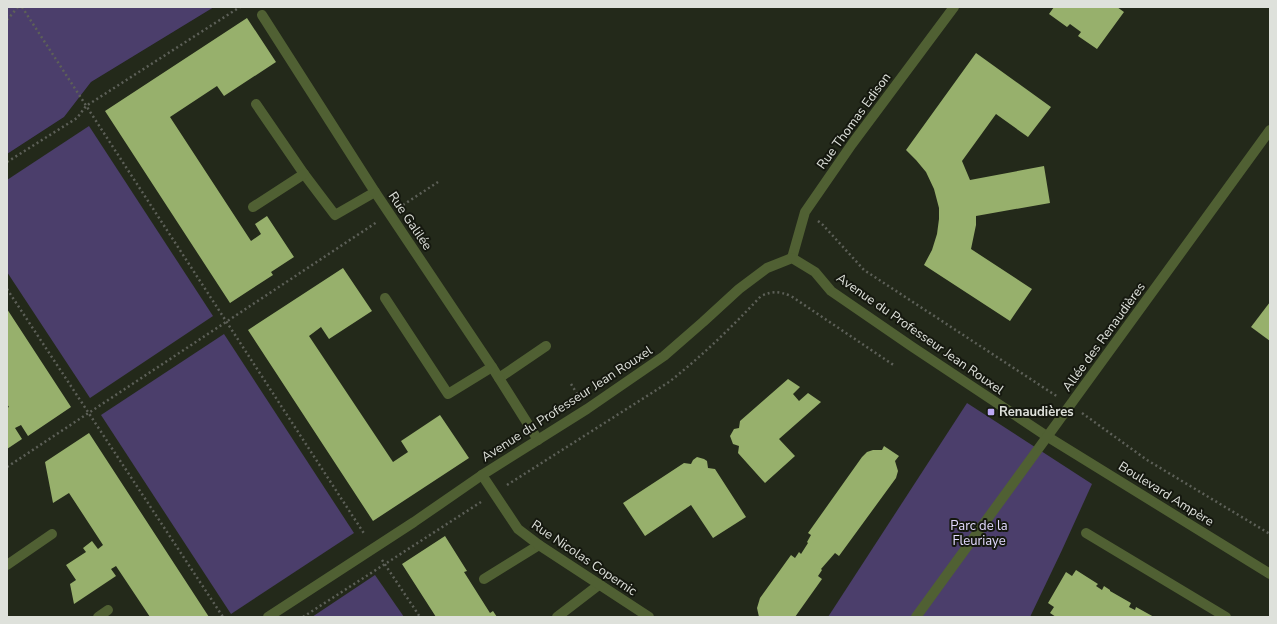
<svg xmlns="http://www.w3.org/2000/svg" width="1277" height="624" viewBox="0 0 1277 624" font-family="'Nunito Sans',sans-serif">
	<rect width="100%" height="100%" fill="#1e2118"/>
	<path fill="#23291a" d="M214 7H1270V617H7V154L64 117 91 82Z"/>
	<g fill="#4b3e6b">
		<path d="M7 7H214L91 82 64 117 7 154Z"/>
		<path d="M89 126 213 316 90 398 7 272V180Z"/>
		<path d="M224 334 354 533 231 614 101 415Z"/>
		<path d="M967 403 1092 484 1062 550 1030 617H828Z"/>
		<path d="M375 575 404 617H312Z"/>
	</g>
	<g fill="#97b06c">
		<path d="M1054 7H1117L1124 12 1097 49 1078 36 1081 32 1070 24 1067 27 1049 14Z"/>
		<path d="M247 18 276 62 224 96 217 86 170 117 251 241 261 234 255 224 267 216 294 257 271 272 273 275 230 303 105 111Z"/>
		<path d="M976 53 1051 107 1028 137 996 114 962 161 970 180 1044 166 1050 203 976 216V225L971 249 1032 289 1010 321 924 265 932 250 937 234 939 219V208L934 189 926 172 916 160 906 150Z"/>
		<path d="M343 268 372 311 329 339 321 327 309 336 393 462 408 452 401 441 440 415 469 458 373 521 248 330Z"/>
		<path d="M1270 302V341L1251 327Z"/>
		<path d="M7 309 71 407 28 436 21 425 15 428 22 439 7 449V408L9 407 7 404Z"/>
		<path d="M788 379 800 387 793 394 799 401 808 393 821 402 779 439 795 456 765 483 738 453 739 446 733 444 730 436 734 429 739 428 740 421Z"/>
		<path d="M89 433 209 617H150L116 566 111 569 116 576 74 604 70 584 76 580 66 565 86 552 83 548 92 541 98 549 103 545 69 493 53 503 45 462Z"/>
		<path d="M884 446 899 456 895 461 898 471 896 478 839 556 835 553 821 569 822 570 818 576 822 579 795 617H759L757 608 760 598 791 555 795 558 799 552 801 554 808 543 807 542 811 535 808 533 862 457 867 452 873 450H882Z"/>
		<path d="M697 457 704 459 707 461 708 468 715 469 746 517 713 538 691 505 645 536 623 503 684 463 691 464 693 460Z"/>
		<path d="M445 536 467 571 464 572 490 613 493 611 497 617H436L402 564Z"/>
		<path d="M1076 570 1098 584 1096 586 1102 590 1104 586 1110 590V591L1131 603 1129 607 1135 610 1136 607 1154 617H1056L1050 613 1054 607 1048 603 1066 572 1072 576Z"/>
	</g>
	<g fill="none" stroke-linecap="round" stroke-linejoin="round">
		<g stroke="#5d6058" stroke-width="2.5" stroke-dasharray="2 3" stroke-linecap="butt">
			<path d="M22 7 365 535"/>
			<path d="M7 20 18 7"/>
			<path d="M7 162 77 118 86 106 240 7"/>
			<path d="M403 205 438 182"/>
			<path d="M818 221 823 225 864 270 1058 397"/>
			<path d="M7 289 223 617"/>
			<path d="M571 384 579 397"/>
			<path d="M1082 413 1147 460 1270 534"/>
			<path d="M7 467 377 222"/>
			<path d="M507 485 669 382C702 356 732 327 761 296 773 291 778 291 791 296L895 366"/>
			<path d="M382 560 420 617"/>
			<path d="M303 617 481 502"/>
		</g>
		<g stroke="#506033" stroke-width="10">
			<path d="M256 104 304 174 335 215 375 192"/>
			<path d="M253 207 304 174"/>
			<path d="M385 298 448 394 492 367"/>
			<path d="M499 378 546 346"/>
			<path d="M1086 533 1226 617"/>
			<path d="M7 565 52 534"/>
			<path d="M484 579 539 545"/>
			<path d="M98 617 108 610"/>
			<path d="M557 617 600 584"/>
		</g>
		<g stroke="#506033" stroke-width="10">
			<path d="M262 15 375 192 492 367 538 440"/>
			<path d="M792 258 805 212 852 144 954 7"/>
			<path d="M482 475 518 529 539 545 649 617"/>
			<path d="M268 617 414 522 482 475 587 409 664 356 703 322 739 289 767 268 792 258 815 272 831 291 911 346 1048 437 1270 574"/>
			<path d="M916 617 1270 130"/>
		</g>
	</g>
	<rect fill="#bda9f5" stroke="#15180f" stroke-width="1.5" x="987" y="408" width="8" height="8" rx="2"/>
	<g text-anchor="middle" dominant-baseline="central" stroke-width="4" stroke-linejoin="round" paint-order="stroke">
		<g font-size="13" fill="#dee1db" stroke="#15180f">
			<text transform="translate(854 121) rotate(-54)">Rue Thomas Edison</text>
			<text transform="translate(410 221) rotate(56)">Rue Galilée</text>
			<text transform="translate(920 334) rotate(35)">Avenue du Professeur Jean Rouxel</text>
			<text transform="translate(1104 337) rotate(-54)">Allée des Renaudières</text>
			<text transform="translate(567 404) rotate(-33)">Avenue du Professeur Jean Rouxel</text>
			<text transform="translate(1166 494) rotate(32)">Boulevard Ampère</text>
			<text transform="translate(584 558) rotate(34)">Rue Nicolas Copernic</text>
		</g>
		<g font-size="13" font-weight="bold" fill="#dee1db" stroke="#15180f" text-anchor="start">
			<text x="999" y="412">Renaudières</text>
		</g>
		<g font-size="13" fill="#e2d9fe" stroke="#15180f">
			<text x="979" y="526">Parc de la<tspan x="979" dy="15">Fleuriaye</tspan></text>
		</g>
	</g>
	<rect width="1277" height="624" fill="none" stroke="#dee1db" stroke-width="16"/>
</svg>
